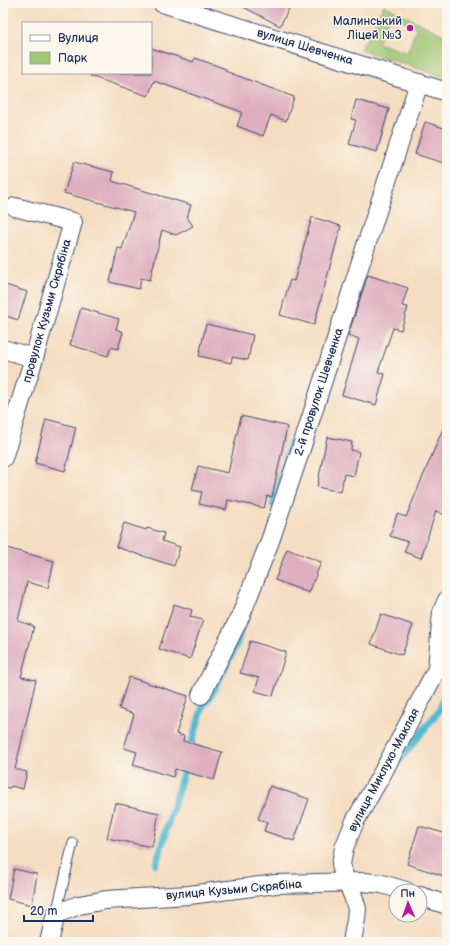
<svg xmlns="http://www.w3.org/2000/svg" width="450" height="945" viewBox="0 0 450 945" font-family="'Balsamiq Sans',sans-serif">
	<rect width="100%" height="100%" fill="#fbf7ec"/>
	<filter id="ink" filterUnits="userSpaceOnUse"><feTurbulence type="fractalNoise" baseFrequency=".025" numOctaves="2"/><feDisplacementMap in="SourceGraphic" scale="8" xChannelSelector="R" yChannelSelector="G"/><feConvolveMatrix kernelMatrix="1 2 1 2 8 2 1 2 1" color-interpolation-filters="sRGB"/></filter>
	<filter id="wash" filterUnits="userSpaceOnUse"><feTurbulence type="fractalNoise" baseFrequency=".012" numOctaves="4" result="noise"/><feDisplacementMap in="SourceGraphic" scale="16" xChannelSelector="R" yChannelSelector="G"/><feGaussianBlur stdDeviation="0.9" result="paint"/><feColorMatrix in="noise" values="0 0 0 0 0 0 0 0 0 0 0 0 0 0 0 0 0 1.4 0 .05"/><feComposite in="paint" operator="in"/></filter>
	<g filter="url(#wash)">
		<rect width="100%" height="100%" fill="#f5ddc1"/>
		<path fill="#9fc672" stroke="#5d7a68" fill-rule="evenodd" d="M384 5 447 37V78L361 50ZM390 14 417 28 407 53 378 43Z"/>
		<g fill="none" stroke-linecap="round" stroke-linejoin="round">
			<g stroke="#52bad0" stroke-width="7">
				<path d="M273 505 291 442"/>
				<path d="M189 751 203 706 211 696 237 644 240 633"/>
				<path d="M392 770 438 712 447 690"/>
				<path d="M156 864 186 763"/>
			</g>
		</g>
		<g id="blocks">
			<g fill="#dfafc0">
				<path d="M236 3H292L280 26Z"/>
				<path d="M151 48 193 62 195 58 226 69 225 71 294 97 286 121 271 115 263 136 237 126 242 112 154 81 148 96 90 76 91 73H151Z"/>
				<path d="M356 100 389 109 377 152 349 144 356 120 351 119Z"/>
				<path d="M425 122 447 129V164L415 154Z"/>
				<path d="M74 162 114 172 112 181 191 205 187 217 193 226 176 235 162 230 150 280 141 278 139 289 110 282 118 248 122 249 134 212 64 193Z"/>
				<path d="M312 217 341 226 314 325 280 315 290 280 294 281Z"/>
				<path d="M368 275 408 288 402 306 408 307 401 330 393 328 378 372 385 374 376 405 342 395 359 339 348 335Z"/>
				<path d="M3 284 27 292 18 320 3 315Z"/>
				<path d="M81 308 119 319 116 329 123 332 118 349 111 347 108 356 70 345Z"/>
				<path d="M206 324 253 335 248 360 232 357 231 363 199 356Z"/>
				<path d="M241 416 285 426 287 427 272 497 267 496 264 508 228 500 226 510 199 504 202 492 192 490 198 466 228 473Z"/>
				<path d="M46 419 76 427 65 471 35 463Z"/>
				<path d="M447 419V516L436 511 421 558 404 552 408 542 390 536 397 514 406 517Z"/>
				<path d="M327 437 352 442 351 450 359 452 354 476 344 474 341 492 317 487Z"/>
				<path d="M124 523 146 530 147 528 164 533 162 541 180 547 174 566 116 547Z"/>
				<path d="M3 547 54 561 48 588 27 582 18 621 34 626 21 677 36 680 15 769 27 772 23 789 11 786 10 788 3 787Z"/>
				<path d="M287 549 321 562 309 593 275 580Z"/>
				<path d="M174 604 192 610 190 617 203 620 190 659 159 649Z"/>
				<path d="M381 614 413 625 402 655 371 644Z"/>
				<path d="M250 641 286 652 273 696 255 691 259 678 240 673Z"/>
				<path d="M129 677 188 696 176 734 184 736 183 741 222 752 214 780 175 769 173 777 133 765 137 752 124 748 134 714 119 709Z"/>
				<path d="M270 786 309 799 294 841 264 831 267 822 258 819Z"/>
				<path d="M115 803 159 813 152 847 107 838Z"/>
				<path d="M419 826 447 834V877L407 864Z"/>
				<path d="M14 869 37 874 32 905 8 899Z"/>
			</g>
		</g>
	</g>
	<g filter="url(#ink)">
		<use href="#blocks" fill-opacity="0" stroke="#3c496d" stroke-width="1"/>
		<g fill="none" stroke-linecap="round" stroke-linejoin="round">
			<defs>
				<path id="service" d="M56 914 73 843"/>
				<g id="minor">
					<path d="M162 3 447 92"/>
					<path d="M3 349 34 358"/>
					<path d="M3 458 34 358 73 222 15 207"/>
					<path d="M201 695 241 615 270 541 301 449 371 230 419 83"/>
					<path d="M420 896 447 905"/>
					<path d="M49 942 56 914 79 905 106 900 189 895 276 884 364 882 382 884 406 891"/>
					<path d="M352 942 356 919 357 909 353 896 343 873 341 864 344 848 355 821 383 772 437 669 442 612 447 600"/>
				</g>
			</defs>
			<use href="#service" stroke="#3c496d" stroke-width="11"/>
			<use href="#minor" stroke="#3c496d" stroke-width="20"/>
			<use href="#service" stroke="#fff" stroke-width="9"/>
			<use href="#minor" stroke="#fff" stroke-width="18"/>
		</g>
	</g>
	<circle fill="#b5179e" stroke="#fbf7ec" stroke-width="1.5" cx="410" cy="28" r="4"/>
	<g text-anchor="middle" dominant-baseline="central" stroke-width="3" stroke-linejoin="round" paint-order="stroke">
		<g font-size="12" fill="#1b2f5e" stroke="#fbf7ec" text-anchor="end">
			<text x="402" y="21">Малинський<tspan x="402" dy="14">Ліцей №3</tspan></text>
		</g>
		<g font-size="12" fill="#1b2f5e" stroke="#fbf7ec">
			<text transform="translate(305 47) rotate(17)">вулиця Шевченка</text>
			<text transform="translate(47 311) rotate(-74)">провулок Кузьми Скрябіна</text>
			<text transform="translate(319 392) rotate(-72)">2-й провулок Шевченка</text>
			<text transform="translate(384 770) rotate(-62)">вулиця Миклухо-Маклая</text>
			<text transform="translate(234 890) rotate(-5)">вулиця Кузьми Скрябіна</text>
		</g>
	</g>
	<rect width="450" height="945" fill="none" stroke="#fbf7ec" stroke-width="16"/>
	<rect x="22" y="22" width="130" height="52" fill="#fbf7ec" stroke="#a1a7b3"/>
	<rect x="30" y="35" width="20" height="6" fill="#ffffff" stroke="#a1a7b3"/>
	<text x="58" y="42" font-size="12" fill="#1b2f5e">Вулиця</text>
	<rect x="30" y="52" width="20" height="12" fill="#9fc672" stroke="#a1a7b3"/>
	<text x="58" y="62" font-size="12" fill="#1b2f5e">Парк</text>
	<g transform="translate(408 903) rotate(358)"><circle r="19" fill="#fbf7ec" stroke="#a1a7b3"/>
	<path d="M0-3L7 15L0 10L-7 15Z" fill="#b5179e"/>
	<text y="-6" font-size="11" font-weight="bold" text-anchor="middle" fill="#1b2f5e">Пн</text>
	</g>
	<path d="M24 915v6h69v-6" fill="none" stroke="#1b2f5e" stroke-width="2"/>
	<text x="30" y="915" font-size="12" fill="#1b2f5e" stroke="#fbf7ec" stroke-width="3" paint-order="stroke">20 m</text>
</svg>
